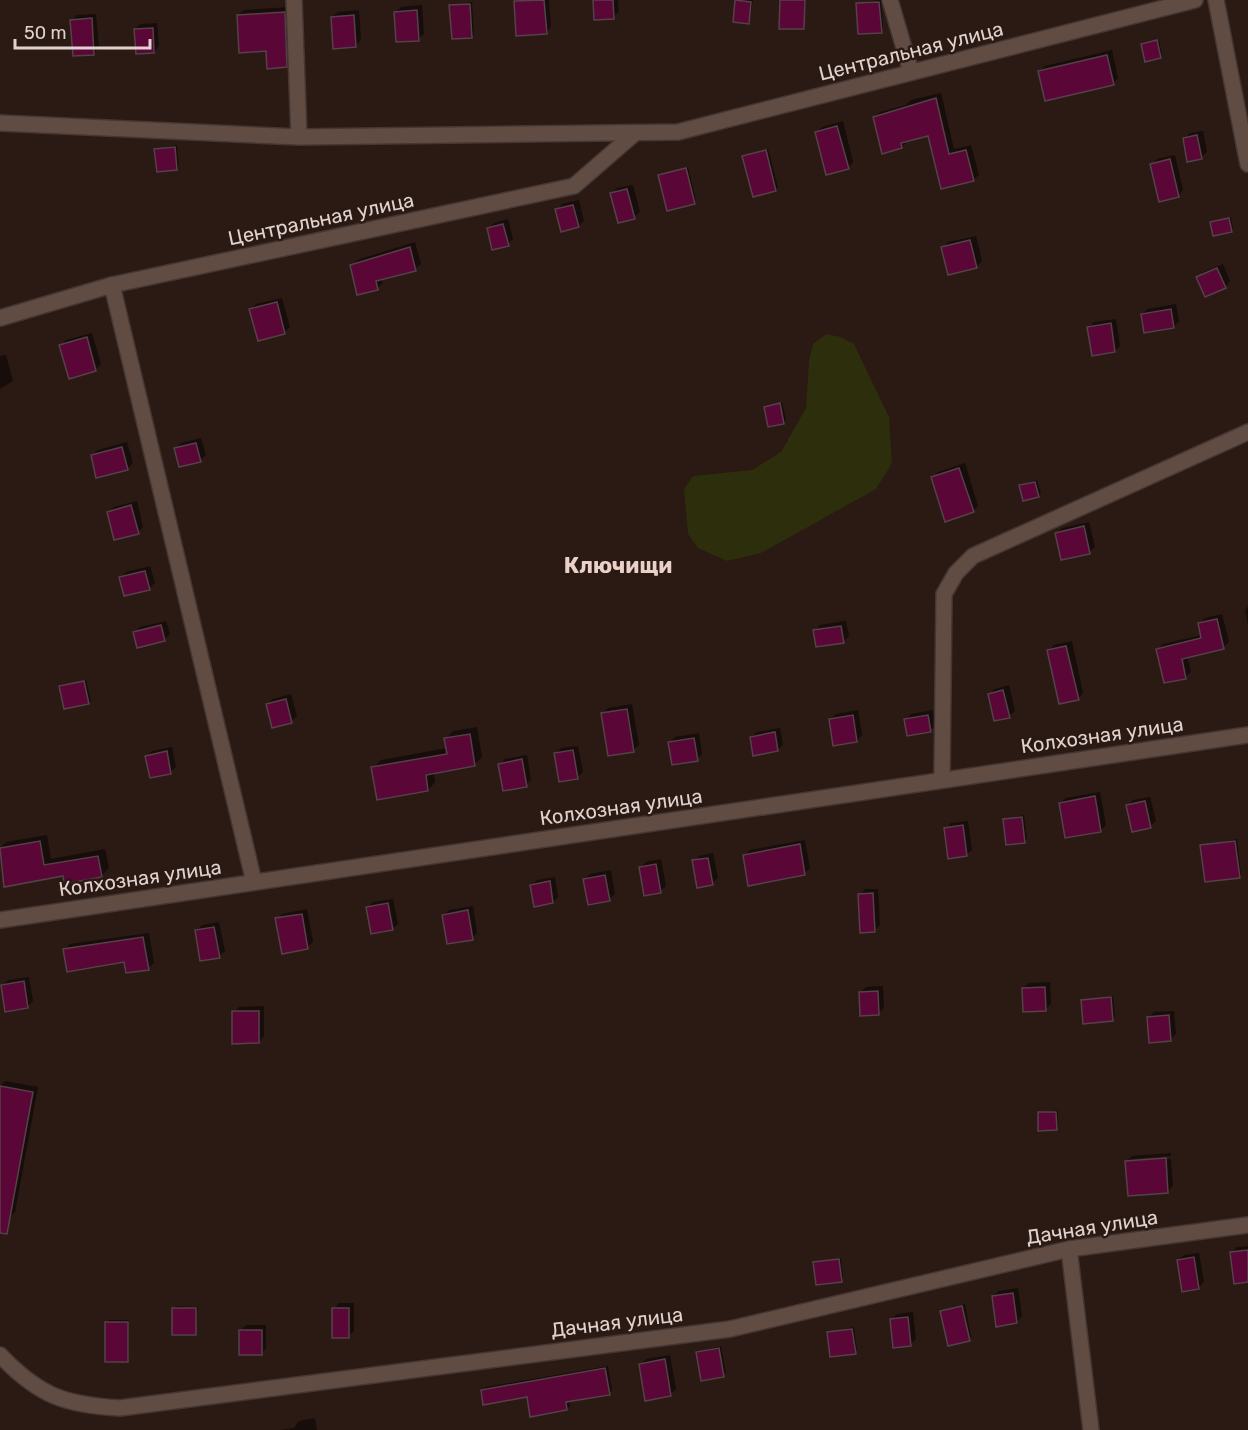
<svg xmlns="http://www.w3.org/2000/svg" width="1248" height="1430" viewBox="0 0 1248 1430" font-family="Rubik,sans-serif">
	<rect width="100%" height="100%" fill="#2b1913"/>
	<path fill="#2c2e0c" d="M826 334 841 337 854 344 889 417 892 463 876 489 761 553 727 561 698 548 688 534 684 489 693 476 752 470 781 452 806 408 809 361 813 344Z"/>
	<g fill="#0007">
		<path d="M517 0H549L551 27 546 33 515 2Z"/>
		<path d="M594 0H618L619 12 613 17Z"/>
		<path d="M737 0H753L749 22 736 1Z"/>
		<path d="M781 0H806L804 28Z"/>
		<path d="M881 0 883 29 881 31 857 3Z"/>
		<path d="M472 2 474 34 472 36 451 6Z"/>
		<path d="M422 5 424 34 418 39 396 12 401 7Z"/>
		<path d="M290 7 292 60 286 66 267 49 238 15 244 10Z"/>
		<path d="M359 10 361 40 355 46 332 17 338 12Z"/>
		<path d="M96 14 99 48 93 53 72 21 77 15Z"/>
		<path d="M157 23 159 46 154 52 135 29 141 24Z"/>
		<path d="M1159 41 1162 54 1160 57 1143 45Z"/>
		<path d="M1112 50 1118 78 1113 84 1040 71 1045 66Z"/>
		<path d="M941 93 954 149 971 145 979 175 973 180 929 135 907 142 901 147 874 117 880 112 906 105 911 100Z"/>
		<path d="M843 121 853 162 848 168 817 132 822 127Z"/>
		<path d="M1203 131 1207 152 1201 157 1184 139 1190 133Z"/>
		<path d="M177 145 179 166 176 169 156 149Z"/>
		<path d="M768 149 778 187 776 190 744 157Z"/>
		<path d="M1175 155 1183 190 1178 196 1152 165 1157 159Z"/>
		<path d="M688 167 696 200 694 202 659 176Z"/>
		<path d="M633 185 640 212 634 217 612 194 617 188Z"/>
		<path d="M579 200 584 221 579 226 557 210 562 204Z"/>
		<path d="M1231 217 1233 229 1231 231 1212 222Z"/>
		<path d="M508 219 513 239 508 244 488 229 494 223Z"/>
		<path d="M976 236 982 261 976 267 943 248 948 242Z"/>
		<path d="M415 242 421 264 415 269 381 278 383 283 377 288 351 266 357 260Z"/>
		<path d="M1223 264 1230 281 1225 287 1198 277 1204 272Z"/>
		<path d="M282 298 290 327 284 333 251 310 256 304Z"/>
		<path d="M1176 304 1179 321 1174 327 1142 314 1148 309Z"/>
		<path d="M1116 319 1120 346 1115 351 1089 328 1094 322Z"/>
		<path d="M92 333 101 364 95 370 61 345 66 340Z"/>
		<path d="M6 355 13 381 0 389V356Z"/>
		<path d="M782 402 786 420 783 423 765 407Z"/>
		<path d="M201 438 206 455 200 460 176 449 181 443Z"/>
		<path d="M127 442 133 463 127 469 92 455 98 450Z"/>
		<path d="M965 463 978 506 973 511 933 477 938 472Z"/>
		<path d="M1037 480 1041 494 1038 496 1021 486Z"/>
		<path d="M137 501 143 527 138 532 109 512 114 507Z"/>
		<path d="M1089 522 1095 547 1089 552 1057 533 1062 528Z"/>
		<path d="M150 566 155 583 149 588 120 578 126 572Z"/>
		<path d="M1248 606V625L1245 610Z"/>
		<path d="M1222 614 1229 642 1223 647 1187 656 1191 672 1185 677 1158 649 1163 644 1202 635 1199 624 1205 618Z"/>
		<path d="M166 621 170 634 165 639 135 633 140 627Z"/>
		<path d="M846 621 849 636 843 642 815 630 820 625Z"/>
		<path d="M1072 641 1083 693 1078 699 1049 651 1054 645Z"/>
		<path d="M86 680 91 701 89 703 61 687Z"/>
		<path d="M1009 685 1015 711 1009 716 989 694 995 689Z"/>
		<path d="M291 694 297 716 291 721 268 704 273 699Z"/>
		<path d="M632 704 639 745 633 750 602 714 608 708Z"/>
		<path d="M858 710 862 735 857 741 830 719 836 714Z"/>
		<path d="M933 710 936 725 930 730 906 720 911 714Z"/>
		<path d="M477 727 482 757 474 765 434 772 435 782 428 790 373 768 381 760 447 748 446 739 453 731Z"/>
		<path d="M780 728 783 745 777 750 752 737 757 732Z"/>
		<path d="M699 733 702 754 697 759 670 743 675 737Z"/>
		<path d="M578 746 583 772 577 777 556 754 561 748Z"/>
		<path d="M172 747 176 767 170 772 147 756 152 751Z"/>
		<path d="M527 755 531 780 526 785 500 764 505 759Z"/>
		<path d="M1100 792 1106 825 1100 831 1060 803 1066 798Z"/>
		<path d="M1150 797 1156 821 1150 826 1128 806 1133 800Z"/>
		<path d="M1024 815 1027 839 1024 842 1004 820Z"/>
		<path d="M968 821 972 850 966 855 946 828 951 823Z"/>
		<path d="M47 835 51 859 105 849 109 868 101 876 64 874 5 885 0 848 6 842Z"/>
		<path d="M1237 839 1241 874 1239 876 1202 846Z"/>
		<path d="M805 840 810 868 804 874 744 856 750 850Z"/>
		<path d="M713 853 718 878 712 883 694 861 699 856Z"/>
		<path d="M661 859 666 886 660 891 640 868 646 862Z"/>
		<path d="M611 870 615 894 609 899 585 879 590 874Z"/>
		<path d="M555 877 558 897 553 902 532 885 537 880Z"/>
		<path d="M865 889H878L880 925 874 931 860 895Z"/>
		<path d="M393 899 398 924 392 929 368 908 373 902Z"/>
		<path d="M473 906 477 933 472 938 444 915 449 910Z"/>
		<path d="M307 909 313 942 307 947 277 919 282 914Z"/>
		<path d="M219 922 225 951 219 956 196 931 202 925Z"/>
		<path d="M149 933 154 963 148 968 125 960 64 950 70 944Z"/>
		<path d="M29 977 33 1001 27 1007 2 986 8 980Z"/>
		<path d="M1050 982 1051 1004 1045 1010 1023 988 1029 983Z"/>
		<path d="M883 986 884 1008 878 1013 861 992 866 987Z"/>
		<path d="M1113 996 1115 1017 1112 1020 1083 1000Z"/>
		<path d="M264 1006V1036L259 1042 234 1012 239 1007Z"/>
		<path d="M1174 1011 1176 1034 1170 1040 1148 1018 1154 1012Z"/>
		<path d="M5 1081 38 1087 15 1212 10 1217 0 1215V1086Z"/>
		<path d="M1058 1110V1126L1056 1129 1039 1113Z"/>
		<path d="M1171 1153V1156L1131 1159V1162L1171 1159 1173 1186 1167 1192 1127 1161 1132 1156Z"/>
		<path d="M1248 1246V1281L1232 1252 1237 1247Z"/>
		<path d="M1199 1253 1204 1282 1199 1287 1178 1261 1184 1255Z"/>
		<path d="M841 1258 843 1278 841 1281 815 1263Z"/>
		<path d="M1018 1288 1022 1316 1017 1322 993 1296 999 1291Z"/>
		<path d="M339 1303H354V1331L348 1336 334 1309Z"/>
		<path d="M965 1304 971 1337 969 1339 942 1311Z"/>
		<path d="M176 1306 198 1307 195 1333 174 1309Z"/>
		<path d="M913 1312 916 1339 910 1345 891 1320 897 1314Z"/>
		<path d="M109 1320H129V1358L127 1360 107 1322Z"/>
		<path d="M246 1325H266V1348L261 1354 240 1331Z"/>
		<path d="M854 1327 857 1350 855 1352 828 1333Z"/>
		<path d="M721 1346 726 1373 723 1375 698 1352Z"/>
		<path d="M670 1355 676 1389 670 1395 641 1364 646 1359Z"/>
		<path d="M608 1366 612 1390 609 1394 569 1400 570 1406 567 1409 528 1396 482 1390 486 1387Z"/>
		<path d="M315 1418 317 1430H281L294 1428 299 1421Z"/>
	</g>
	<g fill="#5a0637" stroke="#554149" stroke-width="1.5">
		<path d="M544 0 547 34 516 36 514 1Z"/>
		<path d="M593 0H613L614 19 594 20Z"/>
		<path d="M735 0 751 2 749 24 733 22Z"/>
		<path d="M780 0H805L804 29H779Z"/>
		<path d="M879 2 882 33 858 34 856 3Z"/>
		<path d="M470 4 472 38 452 39 449 5Z"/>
		<path d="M417 10 419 41 396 42 394 12Z"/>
		<path d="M285 12 287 67 267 69 266 51 239 53 237 15Z"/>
		<path d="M354 15 356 47 333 49 331 17Z"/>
		<path d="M92 18 94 55 73 56 70 20Z"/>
		<path d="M153 28 154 53 136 54 134 29Z"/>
		<path d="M1157 40 1161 58 1145 62 1141 44Z"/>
		<path d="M1107 55 1114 85 1045 101 1038 71Z"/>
		<path d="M936 98 949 154 966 150 974 181 941 189 928 136 901 143 902 148 882 154 873 117Z"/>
		<path d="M837 126 849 169 826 175 815 132Z"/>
		<path d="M1197 135 1202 159 1187 162 1183 138Z"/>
		<path d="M175 147 177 170 157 172 154 149Z"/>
		<path d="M766 150 776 191 753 197 742 156Z"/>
		<path d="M1170 159 1179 197 1159 202 1150 164Z"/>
		<path d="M686 168 695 204 667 211 658 175Z"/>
		<path d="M627 189 635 219 618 223 610 193Z"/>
		<path d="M573 205 579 227 561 232 555 209Z"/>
		<path d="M1229 218 1232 232 1213 236 1210 222Z"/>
		<path d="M503 224 509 246 492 250 487 228Z"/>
		<path d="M970 240 977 268 948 275 941 247Z"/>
		<path d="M410 247 416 271 376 281 378 290 357 295 350 265Z"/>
		<path d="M1217 268 1226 288 1205 297 1196 277Z"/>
		<path d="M277 302 285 334 258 341 249 309Z"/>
		<path d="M1171 309 1174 328 1144 333 1141 314Z"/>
		<path d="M1111 323 1115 352 1092 356 1087 327Z"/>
		<path d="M87 337 96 371 69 379 59 345Z"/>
		<path d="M780 403 784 424 768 427 764 407Z"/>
		<path d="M196 443 201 462 179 467 174 448Z"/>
		<path d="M122 447 128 470 96 478 91 455Z"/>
		<path d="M959 468 974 512 945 522 931 477Z"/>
		<path d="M1035 482 1039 497 1023 501 1019 485Z"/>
		<path d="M131 505 139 534 114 540 107 512Z"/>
		<path d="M1084 526 1090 554 1061 560 1055 533Z"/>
		<path d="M145 571 150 590 124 596 119 577Z"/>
		<path d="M1217 619 1224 649 1182 659 1186 679 1164 683 1156 649 1201 638 1198 623Z"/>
		<path d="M161 625 165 641 137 648 133 632Z"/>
		<path d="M841 626 844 643 816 647 813 630Z"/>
		<path d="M1066 646 1079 700 1059 704 1047 650Z"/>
		<path d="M84 681 89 704 64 709 59 686Z"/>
		<path d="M1003 690 1010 718 994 721 988 694Z"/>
		<path d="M286 699 292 723 272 728 266 704Z"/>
		<path d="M627 709 634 752 608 756 601 713Z"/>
		<path d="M853 715 857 742 833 746 829 719Z"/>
		<path d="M928 715 931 732 907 736 904 719Z"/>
		<path d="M775 732 778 751 753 756 750 737Z"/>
		<path d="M470 734 475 766 426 775 428 791 377 800 371 767 447 754 444 738Z"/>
		<path d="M694 738 698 761 672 765 668 742Z"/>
		<path d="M573 750 578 779 559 782 554 753Z"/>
		<path d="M167 751 171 774 150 778 145 756Z"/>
		<path d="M522 759 527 787 503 791 498 764Z"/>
		<path d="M1095 796 1101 832 1065 838 1059 803Z"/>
		<path d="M1145 801 1151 828 1132 832 1126 805Z"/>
		<path d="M1022 817 1025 843 1006 845 1003 819Z"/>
		<path d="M963 825 967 856 948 859 944 828Z"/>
		<path d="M40 841 44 865 98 856 102 877 64 884 63 876 4 887 0 848Z"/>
		<path d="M1235 841 1240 878 1205 882 1200 845Z"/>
		<path d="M800 844 805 875 748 886 743 855Z"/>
		<path d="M708 858 713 885 697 888 692 860Z"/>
		<path d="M656 864 661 893 644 896 639 867Z"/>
		<path d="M605 875 610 901 588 905 583 879Z"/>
		<path d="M550 881 553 903 534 907 530 885Z"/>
		<path d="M873 893 875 932 860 933 858 894Z"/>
		<path d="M388 903 393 930 371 934 366 907Z"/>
		<path d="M468 910 473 940 447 944 442 915Z"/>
		<path d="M302 914 308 949 282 954 275 918Z"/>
		<path d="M214 927 220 958 200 961 195 930Z"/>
		<path d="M143 937 149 970 126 973 124 962 67 972 63 949Z"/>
		<path d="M24 981 28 1008 5 1012 1 985Z"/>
		<path d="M1045 987 1046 1011 1023 1012 1022 988Z"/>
		<path d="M878 991 879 1015 860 1016 859 992Z"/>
		<path d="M1111 997 1113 1021 1083 1024 1081 1000Z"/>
		<path d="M232 1011H259V1043L232 1044Z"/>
		<path d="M1169 1015 1171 1041 1149 1043 1147 1017Z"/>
		<path d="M0 1086 33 1092 7 1234 0 1233Z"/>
		<path d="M1038 1112H1056L1057 1130 1038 1131Z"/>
		<path d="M1166 1158 1168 1193 1128 1196 1125 1161Z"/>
		<path d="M1248 1250V1282L1234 1284 1230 1252Z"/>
		<path d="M1194 1257 1199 1289 1182 1292 1177 1260Z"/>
		<path d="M839 1259 842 1282 816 1285 813 1262Z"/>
		<path d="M1013 1293 1017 1323 996 1327 992 1296Z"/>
		<path d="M962 1306 970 1341 948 1346 940 1311Z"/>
		<rect x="172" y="1308" width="24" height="27"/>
		<rect x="332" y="1308" width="17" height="30"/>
		<path d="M908 1317 911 1346 893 1348 890 1319Z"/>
		<rect x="105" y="1322" width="23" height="40"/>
		<path d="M852 1329 856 1354 830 1357 827 1332Z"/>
		<rect x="239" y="1330" width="23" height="25"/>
		<path d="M719 1348 724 1377 701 1381 696 1352Z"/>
		<path d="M665 1359 671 1396 645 1401 639 1364Z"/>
		<path d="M605 1368 610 1395 566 1402 567 1410 530 1417 527 1397 483 1405 481 1390Z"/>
	</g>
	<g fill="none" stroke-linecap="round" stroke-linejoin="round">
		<defs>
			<g id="street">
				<path d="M294 0 299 137"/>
				<path d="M890 0 911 72"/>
				<path d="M1216 0 1248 164"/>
				<path d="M0 123 299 137 678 132 1195 0"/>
				<path d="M112 285 254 882"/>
				<path d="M0 318 112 285 574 186 635 133"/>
				<path d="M942 780 944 594 956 573 973 556 1248 432"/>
				<path d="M0 920 1248 735"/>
				<path d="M1069 1249 1091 1430"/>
				<path d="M0 1355C39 1396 65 1405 120 1408L730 1329 1069 1249 1248 1225"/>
			</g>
		</defs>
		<use href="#street" stroke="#443633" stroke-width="18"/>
		<use href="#street" stroke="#614c44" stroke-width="15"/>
	</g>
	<g text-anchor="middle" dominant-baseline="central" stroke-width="5" stroke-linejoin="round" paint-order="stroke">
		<g font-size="20" fill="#e0d3cf" stroke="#2b1913">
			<text transform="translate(911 51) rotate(-14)">Центральная улица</text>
			<text transform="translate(321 219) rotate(-12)">Центральная улица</text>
			<text transform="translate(1102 735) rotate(-8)">Колхозная улица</text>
			<text transform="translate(621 807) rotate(-8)">Колхозная улица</text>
			<text transform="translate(140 878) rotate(-8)">Колхозная улица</text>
			<text transform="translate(1092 1227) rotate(-9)">Дачная улица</text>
			<text transform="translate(617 1322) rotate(-7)">Дачная улица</text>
		</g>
		<g font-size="22" font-weight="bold" fill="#ead1c8" stroke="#2b1913">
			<text x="618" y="565">Ключищи</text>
		</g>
	</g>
	<path d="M15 39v9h135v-9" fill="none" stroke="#e0d3cf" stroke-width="3"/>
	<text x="24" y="39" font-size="18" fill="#e0d3cf" stroke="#2b1913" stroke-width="4.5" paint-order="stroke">50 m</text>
</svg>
